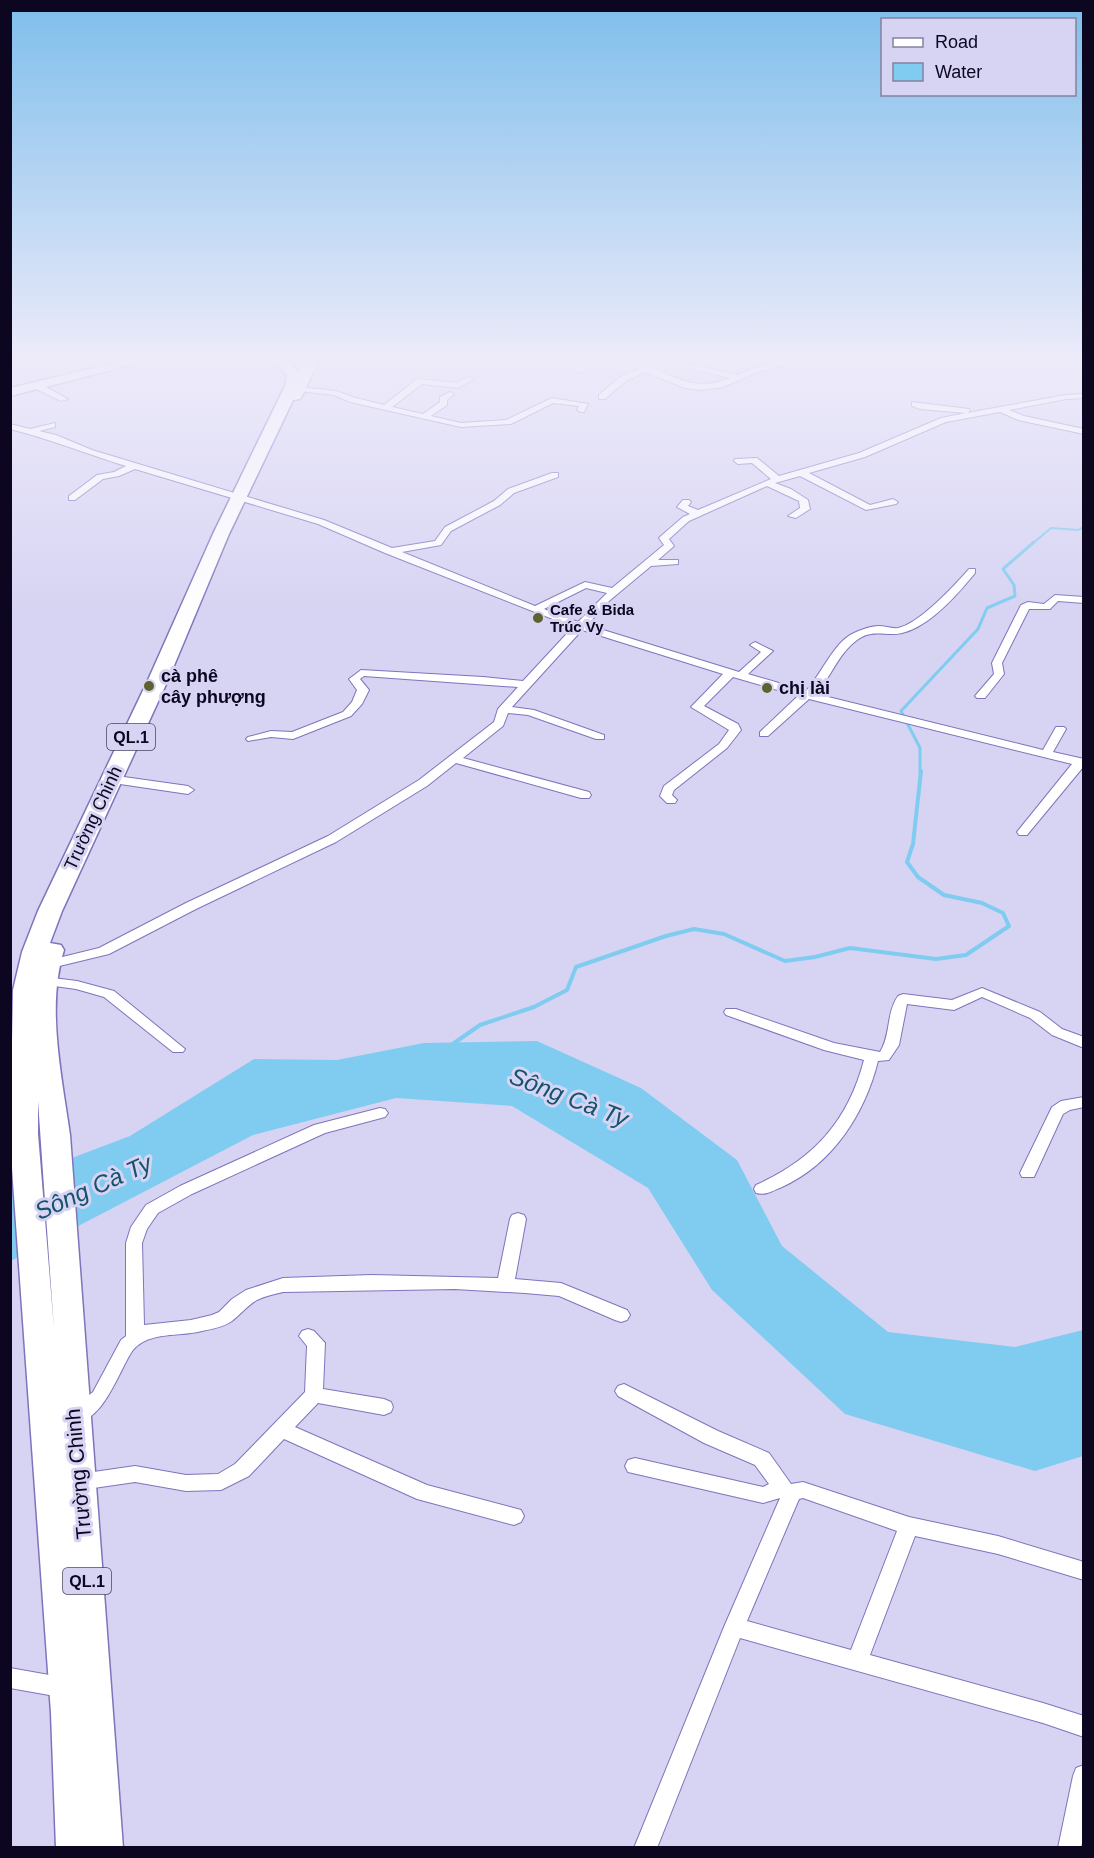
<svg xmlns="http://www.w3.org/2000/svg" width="1094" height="1858" viewBox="0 0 1094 1858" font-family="Arial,sans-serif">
	<rect width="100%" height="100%" fill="#d6d3f3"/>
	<path fill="#80ccf0" d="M537 1041 641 1088 737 1160 782 1246 888 1332 1015 1347 1083 1330V1456L1035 1471 845 1414 712 1290 648 1188 512 1106 396 1098 253 1135 11 1261V1181L130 1136 254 1059 337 1060 424 1043Z"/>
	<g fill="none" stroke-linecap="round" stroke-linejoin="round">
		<path stroke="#80ccf0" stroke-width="2" d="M1032 544 1051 528 1078 530 1084 527"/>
		<path stroke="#80ccf0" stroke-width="3" d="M920 772V748L901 711 978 629 987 608 1015 596 1014 585 1003 569 1034 542"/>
		<path stroke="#80ccf0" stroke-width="4" d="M450 1046 480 1025 534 1007 567 990 576 967 666 936 694 929 724 934 785 961 815 957 850 948 936 959 966 955 1009 926 1003 913 982 903 944 895 918 877 907 862 913 844 921 771"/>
		<defs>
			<g id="street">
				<path d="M587 360H596L582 372H576V368Z"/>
				<path d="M620 360C663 360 681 398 730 378L684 367V363L737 375 753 368 787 360H802L758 372 723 387 702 390 685 388 645 372 626 381 605 399H599V395L620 377 639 369Z"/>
				<path d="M467 377 474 379 458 388 422 384 392 407 423 414 440 402V397L450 392 454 394 447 400V405L431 416 461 423 506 420 552 398 588 404 584 412H581L577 410 579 406 553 403 511 424 461 427 350 402 334 395 299 391 295 389 299 387 336 391 356 398 384 405 417 379 457 383Z"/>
				<path d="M34 384H40L68 399 61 401 34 388Z"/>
				<path d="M1084 394V398L1066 399 1009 410 1024 416 1084 429V434L1018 420 1000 412 946 422 865 457 809 473 870 505 893 499 898 502 896 504 866 510 800 476 775 483 791 489 808 500 810 509 796 518 788 516 800 508 799 501 767 486 689 521 669 539 674 546 658 560H678V564L651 566 609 601 587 625 739 672 761 652 750 645 755 642 773 651 748 674 806 691C820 676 834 643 852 634 860 630 871 626 879 626 885 626 892 629 898 628 919 624 955 585 969 569H975V573C958 594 929 627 902 633 886 637 873 628 857 640 838 654 831 677 816 694L1043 750 1056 727H1064L1066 729 1053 752 1084 759V766L1027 835H1019L1017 832 1072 764 809 699 768 736H760V732L798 696 733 677 704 706 738 724 741 730 727 748 674 790 672 795 677 800 675 803H667L660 796 664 786 719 744 729 730 691 707 723 674 582 630 512 707 534 710 604 735V739H596L528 715 508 713 503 726 463 758 589 792 591 795 589 798H581L456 763 427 786 336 842 196 909 109 954 47 969 40 965 42 962 99 948 186 903 328 836 419 780 494 722 498 709 518 687 364 676 360 679 369 690 362 704 351 716 293 739 271 737 248 741 246 739 248 737 271 731 292 732 343 712 352 702 357 690 349 679 361 670 483 677 523 681 573 627 385 553 318 524 135 469 119 476 103 479 75 500H69V496L97 475 114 472 126 466C87 454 50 439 10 429V424L30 429 55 423V427L39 431 56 435 92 450 324 520 392 548 435 541 445 527 494 501 508 489 552 473H558V477L514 493 500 505 451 531 441 545 402 552 535 606 585 582 612 588 664 545 659 538 661 536 683 517 690 514 677 507 683 500H689L691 502 688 506 698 510 771 479 752 463 738 464 734 461 735 459 757 458 779 476 859 453 941 418 966 413 920 409 912 406V402L969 409 970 411 967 413 1066 395ZM586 588 607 593 578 622 544 609Z"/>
				<path d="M1055 595 1084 597V603L1058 601 1050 609H1029L1002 663 1004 674 985 698H977L975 696 994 674 992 663 1021 605 1028 602 1044 604Z"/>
				<path d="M124 777 188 786 194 790 188 794 120 784 118 781 120 778Z"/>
				<path d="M45 977 77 981 114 991 185 1049 183 1052H173L104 997 76 989 40 984 38 981 40 978Z"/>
				<path d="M982 988 1040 1012 1062 1029 1084 1037V1048L1052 1035 1030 1018 982 997 954 1010 907 1004 899 1045 889 1060 878 1061C865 1113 833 1164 782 1187 774 1190 766 1196 756 1193L754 1189 756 1185C814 1159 848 1121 864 1060L824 1050 726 1015 724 1012 726 1009H736L834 1043 880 1052C891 1035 886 1013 898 996L903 994 952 1000Z"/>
				<path d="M1084 1097V1107L1070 1110 1063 1114 1034 1177H1022L1020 1173 1052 1107 1061 1101Z"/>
				<path d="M380 1108 385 1109 388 1113 385 1117 325 1133 192 1194 158 1213 147 1229 142 1243 144 1325 191 1320 212 1315 219 1312 232 1299 246 1290 283 1278 372 1275 498 1278 510 1219 512 1215 518 1213 524 1215 526 1219 515 1279 561 1283 627 1310 630 1315 627 1320 621 1322 615 1320 559 1296 525 1293 455 1289 283 1292C275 1294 265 1296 257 1300 247 1306 241 1314 232 1321 224 1327 212 1329 202 1331 180 1337 149 1331 133 1350 120 1367 101 1431 70 1420L68 1415 70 1410 93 1392 121 1340 126 1336V1243L131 1227 146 1205 180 1186 314 1125Z"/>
				<path d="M308 1329 314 1331 325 1343 323 1389 384 1399 391 1402 393 1407 391 1412 384 1415 318 1403 295 1427 427 1485 521 1510 524 1516 521 1522 514 1525 417 1499 284 1439 249 1476 221 1490 186 1491 135 1482 80 1490 73 1488 70 1482 73 1476 80 1474 135 1466 186 1475 218 1474 235 1464 305 1392 307 1346 299 1336 302 1331Z"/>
				<path d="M624 1384 718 1431 769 1453 791 1484 803 1482 909 1517 998 1536 1084 1562V1580L998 1554 915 1536 870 1655 1043 1703 1084 1716V1737L1043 1723 740 1638 657 1848H634L724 1627 780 1498 763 1503 628 1472 625 1466 628 1460 635 1458 763 1487 769 1484 755 1465 704 1443 618 1396 615 1391 618 1386ZM803 1498 897 1531 851 1650 747 1621 799 1499Z"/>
				<path d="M10 1668 66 1678 74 1681 77 1688 74 1695 66 1698 10 1688Z"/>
				<path d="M1084 1765V1833L1081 1848H1058L1073 1776 1076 1768Z"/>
			</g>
			<path id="primary" d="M128 360H151L10 396V388Z"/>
			<path id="highway" d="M273 360H287L299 372 305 360H319L302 396 300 399 293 400 229 534 168 680 62 911 50 943 61 945 64 950C46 1007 62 1077 70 1135L123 1848H56L51 1713 10 1140 13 990 22 952 38 911 148 680 213 534 285 386 287 375ZM38 1101 54 1329 38 1134Z"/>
		</defs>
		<use href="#street" stroke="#7f74bc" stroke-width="2"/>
		<use href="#primary" stroke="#7f74bc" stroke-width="3"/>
		<use href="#highway" stroke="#7f74bc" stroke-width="3"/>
		<use href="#street" fill="#fff" fill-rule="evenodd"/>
		<use href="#primary" fill="#fff" fill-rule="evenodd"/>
		<use href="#highway" fill="#fff" fill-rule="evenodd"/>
	</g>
	<linearGradient id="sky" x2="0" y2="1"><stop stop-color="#7ebeeb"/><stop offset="0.58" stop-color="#edebfa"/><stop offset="1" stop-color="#edebfa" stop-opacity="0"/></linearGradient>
	<rect width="1094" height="621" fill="url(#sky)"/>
	<g fill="#5f612e" stroke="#d6d3f3" stroke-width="2">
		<circle cx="538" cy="618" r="6"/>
		<circle cx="149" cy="686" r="6"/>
		<circle cx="767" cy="688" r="6"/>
	</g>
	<g text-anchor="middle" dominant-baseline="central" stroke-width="6" stroke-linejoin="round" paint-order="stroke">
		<g font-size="15" font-weight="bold" fill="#0c0621" stroke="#d6d3f3" text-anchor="start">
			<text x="550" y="609">Cafe &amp; Bida<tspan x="550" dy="17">Trúc Vy</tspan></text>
		</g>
		<g fill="#d6d3f3" stroke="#494460" stroke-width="1.5">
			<rect x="107" y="724" width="48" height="26" rx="4.5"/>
			<rect x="63" y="1568" width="48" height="26" rx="4.5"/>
		</g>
		<g font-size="16" font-weight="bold" fill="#0c0621">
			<text x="131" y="737">QL.1</text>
			<text x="87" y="1581">QL.1</text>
		</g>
		<g font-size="18" font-weight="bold" fill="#0c0621" stroke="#d6d3f3" text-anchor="start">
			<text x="161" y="676">cà phê<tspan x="161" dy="21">cây phượng</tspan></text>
			<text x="779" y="688">chị lài</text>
		</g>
		<g font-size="18" fill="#0c0621" stroke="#d6d3f3">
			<text transform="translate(93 818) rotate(-65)">Trường Chinh</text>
		</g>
		<g font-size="21" fill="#0c0621" stroke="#d6d3f3">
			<text transform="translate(78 1474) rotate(-95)">Trường Chinh</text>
		</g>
		<g font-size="24" font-style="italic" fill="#15526b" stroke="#d6d3f3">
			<text transform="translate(569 1097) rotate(21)">Sông Cà Ty</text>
			<text transform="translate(93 1187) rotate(-24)">Sông Cà Ty</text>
		</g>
	</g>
	<rect width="1094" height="1858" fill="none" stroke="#0c0621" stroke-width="24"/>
	<rect x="881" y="18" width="195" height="78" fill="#d6d3f3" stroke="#85819f" stroke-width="1.5"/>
	<rect x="893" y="38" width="30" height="9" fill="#ffffff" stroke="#85819f" stroke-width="1.5"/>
	<text x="935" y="48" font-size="18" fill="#0c0621">Road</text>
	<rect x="893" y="63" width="30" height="18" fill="#80ccf0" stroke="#85819f" stroke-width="1.5"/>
	<text x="935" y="78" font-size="18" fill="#0c0621">Water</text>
</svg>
